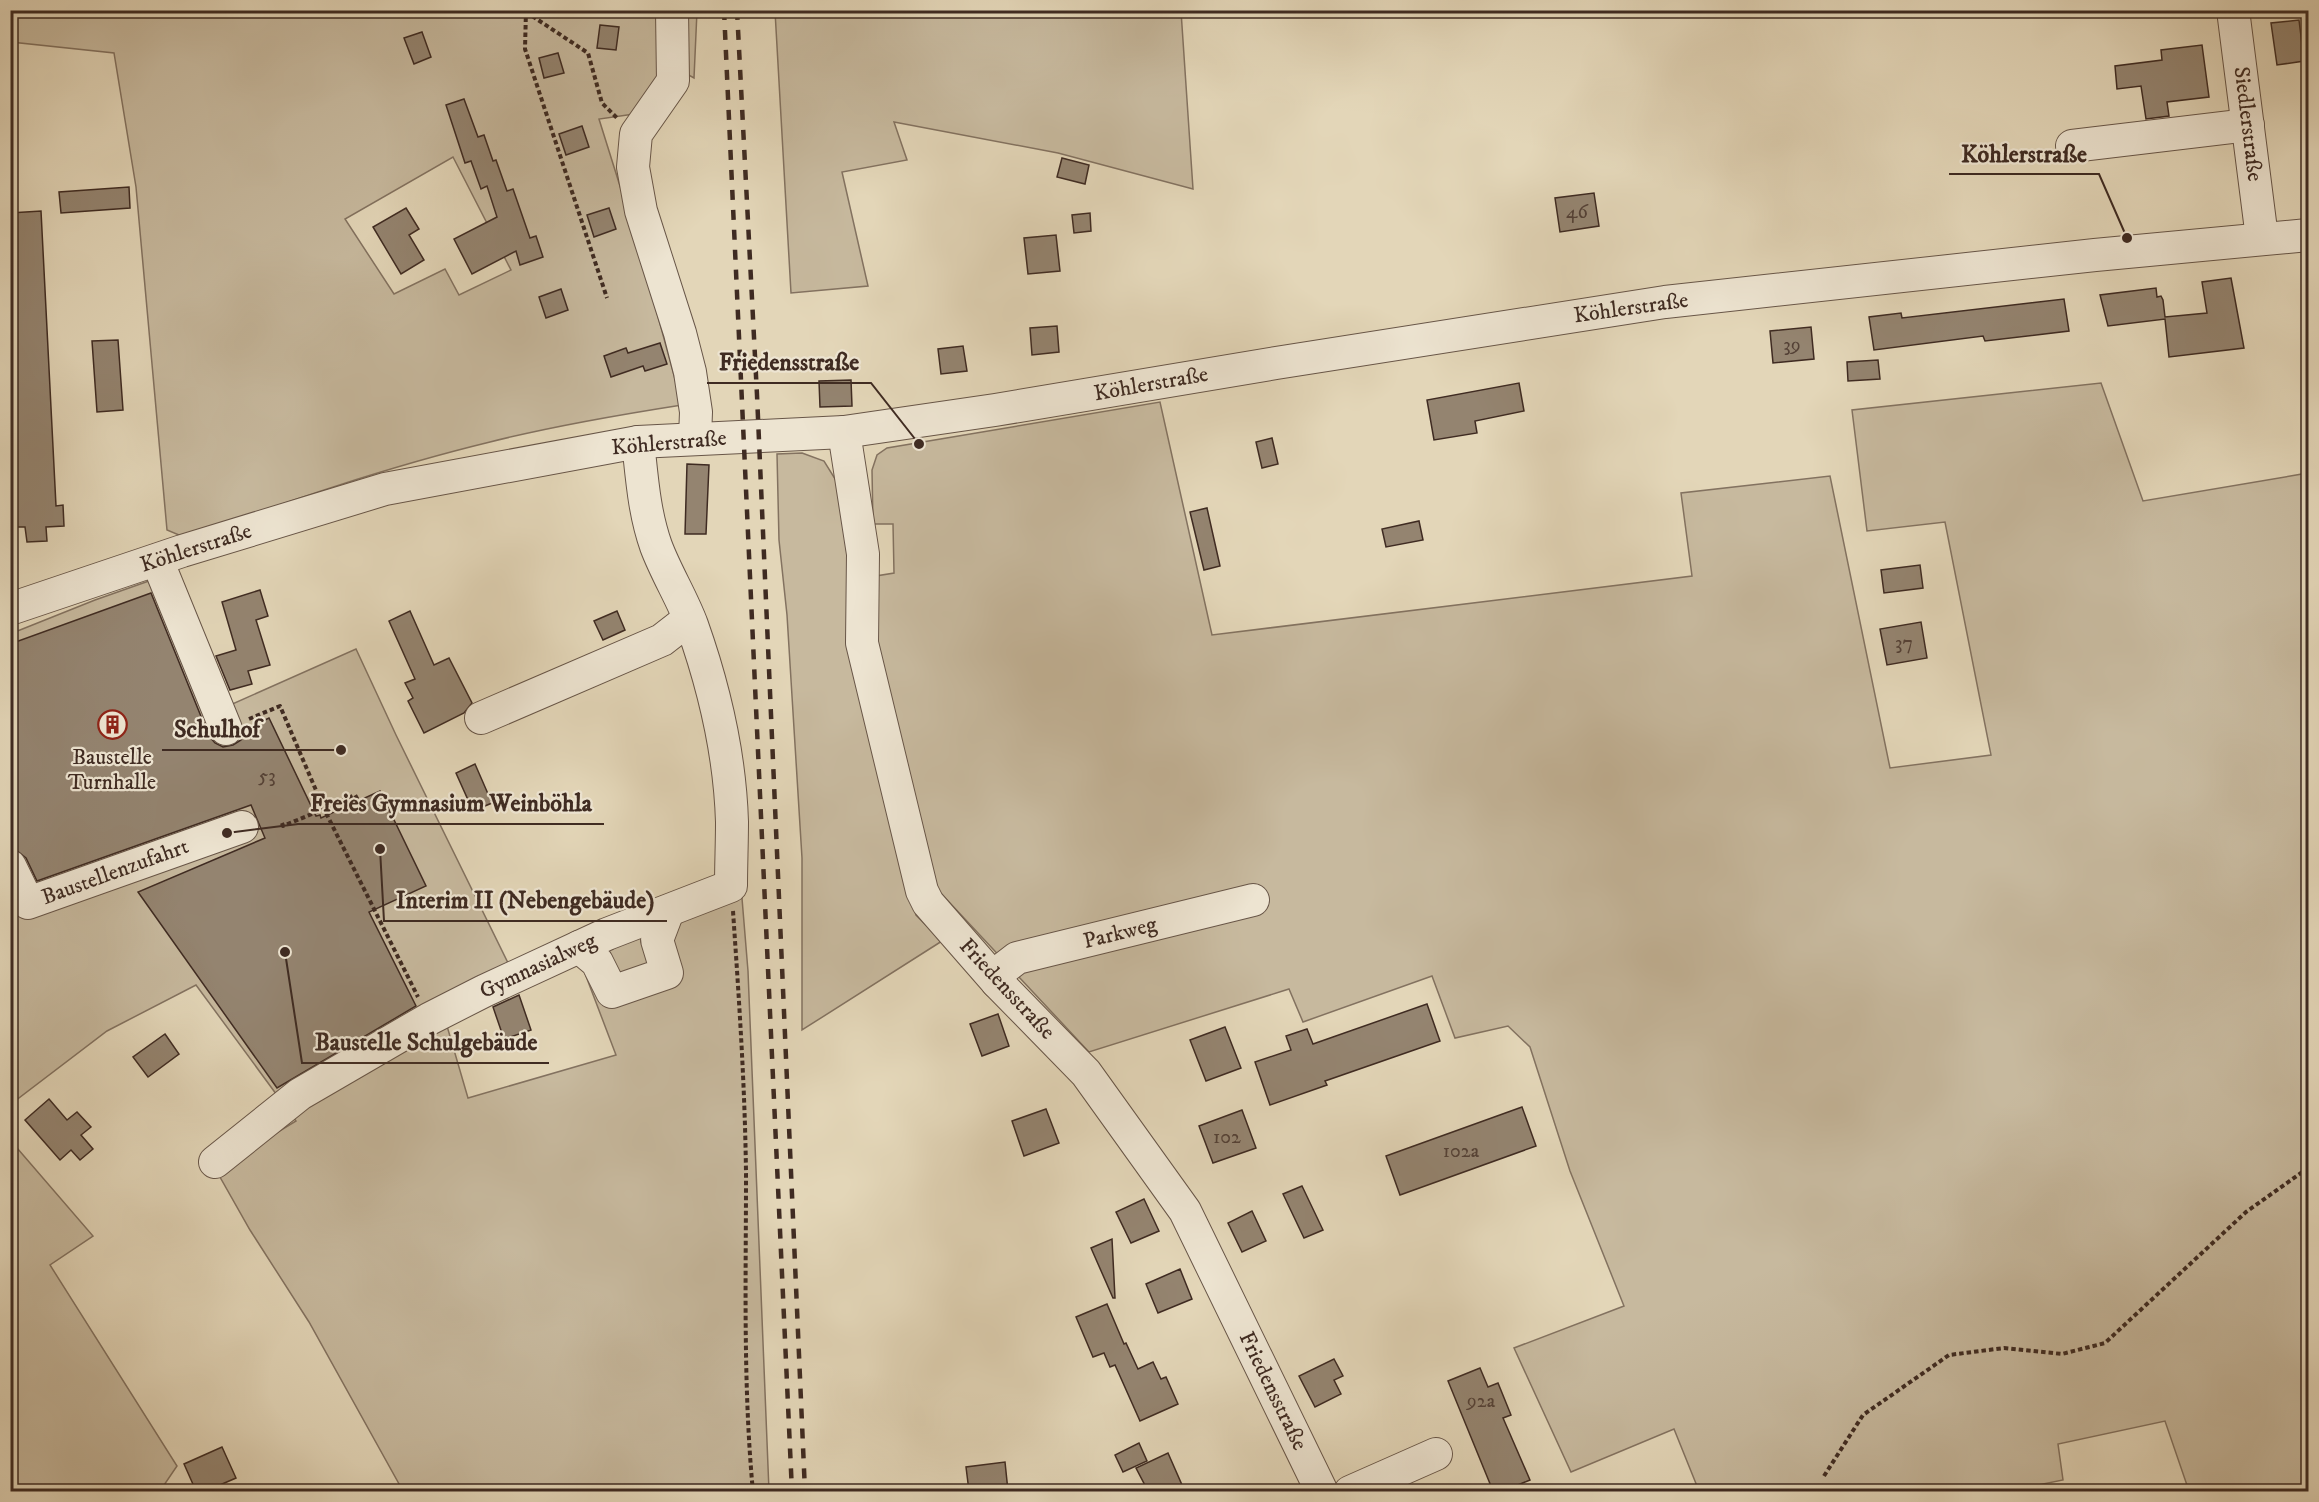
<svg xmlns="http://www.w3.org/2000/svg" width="2319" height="1502" viewBox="0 0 2319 1502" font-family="'IM FELL DW Pica',serif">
	<rect width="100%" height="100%" fill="#e3d6b8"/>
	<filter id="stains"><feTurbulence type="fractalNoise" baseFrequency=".00333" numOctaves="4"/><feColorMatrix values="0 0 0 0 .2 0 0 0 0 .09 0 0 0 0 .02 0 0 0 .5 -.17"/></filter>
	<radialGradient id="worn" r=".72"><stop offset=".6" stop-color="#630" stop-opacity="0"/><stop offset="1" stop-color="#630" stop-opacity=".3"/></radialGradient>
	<g fill="#c7b99e" stroke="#837260" stroke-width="1.5" fill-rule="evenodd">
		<path d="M11 10 697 11 694 78 667 63 641 113 599 119 640 250 682 405C618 415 553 426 490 442 387 467 285 502 186 538L167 530 136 187 114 53 11 42ZM453 157 511 270 459 295 445 269 394 294 345 219Z"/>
		<path d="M775 11H1181L1193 189 1058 153 894 122 907 160 842 172 868 286 791 293Z"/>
		<path d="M2101 383 2143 501 2308 473V1491H2189L2165 1421 2058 1444 2063 1480 2009 1491H1699L1674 1429 1571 1472 1514 1348 1624 1306 1570 1171 1530 1047 1508 1026 1455 1038 1432 976 1303 1022 1289 989 1089 1052 935 887 874 626 876 576 894 573 893 524H873L872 470 877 455 887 448 1160 402 1212 635 1692 576 1681 493 1830 476 1890 768 1991 755 1945 522 1867 531 1852 410Z"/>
		<path d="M802 453 824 461 837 482 870 717 916 915 942 941 802 1030V858L787 615 779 540 777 454Z"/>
		<path d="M163 576 228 706 356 649 396 735 509 965 440 1002 468 1098 616 1055 573 942 740 874 748 971 769 1491H403L309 1322 250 1230 216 1170 296 1121 196 985 107 1031 11 1104 10 620 15 632 95 600Z"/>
		<path d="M11 1141 93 1236 50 1265 177 1466 160 1491H11Z"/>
	</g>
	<g fill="#948470" stroke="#3f2b22" stroke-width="1.5">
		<path d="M2299 20 2304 61 2277 65 2271 23Z"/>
		<path d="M600 25 619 27 616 50 597 48Z"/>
		<path d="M422 32 431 57 414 64 404 38Z"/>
		<path d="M2202 45 2209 97 2167 102 2169 116 2146 119 2141 86 2117 89 2115 66 2162 60 2161 50Z"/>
		<path d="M558 53 564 73 544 78 539 58Z"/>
		<path d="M464 99 478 137 484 135 493 161 496 160 507 191 513 189 530 238 536 236 543 257 520 265 516 251 472 274 454 239 497 217 487 186 481 189 471 161 465 163 446 105Z"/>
		<path d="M582 126 589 147 566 155 559 134Z"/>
		<path d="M1062 158 1089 165 1085 184 1057 177Z"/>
		<path d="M129 187 130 208 61 213 59 192Z"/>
		<path d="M1594 193 1599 226 1560 232 1555 198Z"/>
		<path d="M406 208 419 229 409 235 424 260 401 274 373 227Z"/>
		<path d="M609 208 616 229 594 237 587 215Z"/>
		<path d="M41 211 56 506 63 505 64 526 46 527 47 541 27 542 25 527H10V506L13 507 10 458V213Z"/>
		<path d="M1090 213 1091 231 1074 233 1072 215Z"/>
		<path d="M1056 235 1060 271 1028 274 1024 238Z"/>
		<path d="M2231 278 2244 348 2169 357 2165 319 2108 326 2100 295 2156 288 2157 297 2161 296 2163 300 2165 317 2207 313 2202 282Z"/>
		<path d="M561 289 568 310 546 318 539 297Z"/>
		<path d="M2064 299 2069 331 1985 341 1983 336 1874 350 1869 317 1901 313 1902 318Z"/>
		<path d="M1057 326 1059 352 1032 355 1030 328Z"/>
		<path d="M1811 327 1814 359 1773 363 1770 331Z"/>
		<path d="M118 340 123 410 97 412 92 341Z"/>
		<path d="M660 343 667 364 645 371 643 366 611 377 604 356 626 348 628 353Z"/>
		<path d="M963 346 967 371 941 374 938 349Z"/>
		<path d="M1878 360 1880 379 1848 381 1847 362Z"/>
		<path d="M851 380 852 406 820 407 819 381Z"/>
		<path d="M1519 383 1524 411 1475 421 1477 433 1434 440 1427 400Z"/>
		<path d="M1272 438 1278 464 1262 468 1256 442Z"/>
		<path d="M687 464 709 465 706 534H685Z"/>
		<path d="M1207 508 1220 566 1204 570 1190 512Z"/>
		<path d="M1419 521 1423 540 1386 547 1382 529Z"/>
		<path d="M1920 565 1923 588 1884 593 1881 570Z"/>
		<path d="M260 590 268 616 256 620 270 665 248 671 252 684 230 690 216 656 236 650 222 602Z"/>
		<path d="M151 593 209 736 215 743 223 747 233 745 241 740 244 730 269 718 316 816 320 815 321 818 380 791 426 886 369 912 416 1006 277 1088 138 892 265 838 251 805 37 881 26 858 16 850 10 837V644Z"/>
		<path d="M410 611 434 665 449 658 472 703 464 713 424 733 408 701 413 698 405 683 415 679 389 621Z"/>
		<path d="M617 611 625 630 603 640 594 621Z"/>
		<path d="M1921 622 1927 658 1887 665 1880 629Z"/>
		<path d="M475 764 492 803 473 811 456 773Z"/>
		<path d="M519 995 531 1030 504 1039 493 1007Z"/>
		<path d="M1427 1004 1440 1041 1325 1081 1327 1085 1270 1105 1255 1062 1291 1050 1286 1036 1307 1029 1313 1044Z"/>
		<path d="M998 1014 1009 1046 982 1056 970 1024Z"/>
		<path d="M1225 1027 1241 1068 1206 1081 1190 1040Z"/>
		<path d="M165 1034 179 1054 148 1077 133 1057Z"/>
		<path d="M49 1099 67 1120 77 1112 91 1127 81 1135 93 1149 80 1160 71 1150 60 1160 25 1120Z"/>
		<path d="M1522 1107 1536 1146 1400 1195 1386 1156Z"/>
		<path d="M1046 1109 1059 1143 1024 1156 1012 1121Z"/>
		<path d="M1242 1110 1256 1148 1213 1163 1199 1126Z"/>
		<path d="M1302 1186 1323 1230 1304 1238 1283 1194Z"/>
		<path d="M1144 1199 1159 1231 1131 1243 1116 1212Z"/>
		<path d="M1252 1211 1266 1241 1242 1252 1228 1223Z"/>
		<path d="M1112 1239 1115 1298H1113L1091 1248Z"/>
		<path d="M1180 1269 1192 1299 1158 1313 1146 1284Z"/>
		<path d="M1107 1304 1124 1344 1126 1343 1138 1369 1153 1362 1161 1379 1166 1377 1178 1404 1140 1421 1115 1365 1110 1367 1104 1353 1093 1357 1076 1317Z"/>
		<path d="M1334 1359 1343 1376 1334 1380 1341 1394 1315 1407 1299 1376Z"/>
		<path d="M1480 1368 1488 1387 1498 1383 1511 1415 1503 1418 1530 1480 1503 1491H1493L1448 1381Z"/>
		<path d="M1139 1443 1147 1461 1123 1472 1115 1455Z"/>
		<path d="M222 1447 236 1478 206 1491H196L184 1464Z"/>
		<path d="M1168 1453 1182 1485 1169 1491H1148L1136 1468Z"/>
		<path d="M1005 1462 1008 1491H969L966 1467Z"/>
	</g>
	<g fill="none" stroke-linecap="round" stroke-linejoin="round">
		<defs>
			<g id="minor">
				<path d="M672 10 673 81 636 134 633 167 641 211 680 333 690 372 696 412 695 438"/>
				<path d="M2233 10 2262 238"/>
				<path d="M2072 146 2248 125"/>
				<path d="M844 432 863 554 862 643 922 891 928 903 997 982 1086 1073 1185 1211 1322 1492"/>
				<path d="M157 560 226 729"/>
				<path d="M10 609 182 551 385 489 638 442 844 432 995 410 1276 363 1665 302 2095 255 2308 235"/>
				<path d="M481 718 662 640 689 619"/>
				<path d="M10 866 28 903 242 827"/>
				<path d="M579 947 597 962 612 992 667 973 657 940 668 911"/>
				<path d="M997 982 1004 968 1017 958 1253 900"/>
				<path d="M215 1162 300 1094 429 1019 484 991 607 934 731 886C731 865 732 843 732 822 730 756 714 687 692 625 682 598 666 573 656 546 644 512 642 478 638 442"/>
				<path d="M1350 1492 1436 1454"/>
			</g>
		</defs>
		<use href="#minor" stroke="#685648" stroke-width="34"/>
		<g stroke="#3f2b22" stroke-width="4" stroke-dasharray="4.5 3" stroke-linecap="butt">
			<path d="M526 10 525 49 607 298"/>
			<path d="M526 12 588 53 602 103 617 118"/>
			<path d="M249 719 280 706 324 809 355 795 358 800"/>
			<path d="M282 823 283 826 324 809 418 997"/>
			<path d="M733 911C739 999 745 1086 746 1174 746 1280 743 1386 753 1492"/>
			<path d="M1824 1476 1863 1415 1949 1355 2004 1348 2062 1354 2105 1343 2246 1212 2308 1168"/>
		</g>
		<use href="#minor" stroke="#ede4d1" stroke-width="32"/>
		<g stroke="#3f2b22" stroke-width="4.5" stroke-dasharray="10 10" stroke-linecap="butt">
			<path d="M724 10 792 1492"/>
			<path d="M737 10 757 395 805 1492"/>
		</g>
	</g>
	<defs>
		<symbol id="building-ring" viewBox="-11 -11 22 22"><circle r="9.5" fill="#ede4d1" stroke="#8f2418" stroke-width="1.5"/><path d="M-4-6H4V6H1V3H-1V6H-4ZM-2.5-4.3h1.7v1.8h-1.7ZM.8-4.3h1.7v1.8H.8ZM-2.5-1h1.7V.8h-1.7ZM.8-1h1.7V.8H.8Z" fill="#8f2418"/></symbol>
	</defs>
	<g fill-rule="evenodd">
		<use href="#building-ring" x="96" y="708" width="33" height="33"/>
	</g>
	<g text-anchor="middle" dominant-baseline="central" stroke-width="4.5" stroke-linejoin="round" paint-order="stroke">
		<g font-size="20" fill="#544136">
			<text x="1577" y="212">46</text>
			<text x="1792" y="345">39</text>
			<text x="1904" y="643">37</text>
			<text x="267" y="776">53</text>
			<text x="1227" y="1137">102</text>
			<text x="1461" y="1151">102a</text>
			<text x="1481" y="1401">92a</text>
		</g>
		<g font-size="22" fill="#3f2b22" stroke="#ede4d1">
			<text transform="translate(2248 124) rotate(83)">Siedlerstraße</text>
			<text transform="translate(1631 308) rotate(-8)">Köhlerstraße</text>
			<text transform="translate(1151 384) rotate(-10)">Köhlerstraße</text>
			<text transform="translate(669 443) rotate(-5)">Köhlerstraße</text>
			<text transform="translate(196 548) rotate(-18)">Köhlerstraße</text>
			<text transform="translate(115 872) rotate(-20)">Baustellenzufahrt</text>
			<text transform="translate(1120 933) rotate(-14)">Parkweg</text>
			<text transform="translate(538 966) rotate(-25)">Gymnasialweg</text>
			<text transform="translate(1007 989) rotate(47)">Friedensstraße</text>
			<text transform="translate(1273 1391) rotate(64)">Friedensstraße</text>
		</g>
		<g font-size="22" fill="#3f2b22" stroke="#ede4d1">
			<text x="112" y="757">Baustelle<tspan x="112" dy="25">Turnhalle</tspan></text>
		</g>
	</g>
	<path fill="none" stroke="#3f2b22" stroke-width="2" d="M2127 238L2099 174H1949M919 444L871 383H707M341 750L272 750H162M227 833L298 824H604M380 849L384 921H667M285 952L302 1063H549"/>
	<g fill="#3f2b22" stroke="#ede4d1" stroke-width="2">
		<circle cx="2127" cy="238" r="6"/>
		<circle cx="919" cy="444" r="6"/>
		<circle cx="341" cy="750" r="6"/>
		<circle cx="227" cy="833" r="6"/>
		<circle cx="380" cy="849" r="6"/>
		<circle cx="285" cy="952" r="6"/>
	</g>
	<g font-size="24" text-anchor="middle" font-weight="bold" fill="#3f2b22" stroke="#ede4d1" stroke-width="4.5" stroke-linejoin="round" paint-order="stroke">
		<text x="2024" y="162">Köhlerstraße</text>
		<text x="789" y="370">Friedensstraße</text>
		<text x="217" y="737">Schulhof</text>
		<text x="451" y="811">Freies Gymnasium Weinböhla</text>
		<text x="525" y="908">Interim II (Nebengebäude)</text>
		<text x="426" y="1050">Baustelle Schulgebäude</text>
	</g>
	<rect width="2319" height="1502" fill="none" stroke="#e3d6b8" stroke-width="36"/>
	<rect x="12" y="12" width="2295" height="1478" fill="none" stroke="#3f2b22" stroke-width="3"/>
	<rect x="18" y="18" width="2283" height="1466" fill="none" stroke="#3f2b22" stroke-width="1.5"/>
	<rect width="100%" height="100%" filter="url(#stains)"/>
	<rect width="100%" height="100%" fill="url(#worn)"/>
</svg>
